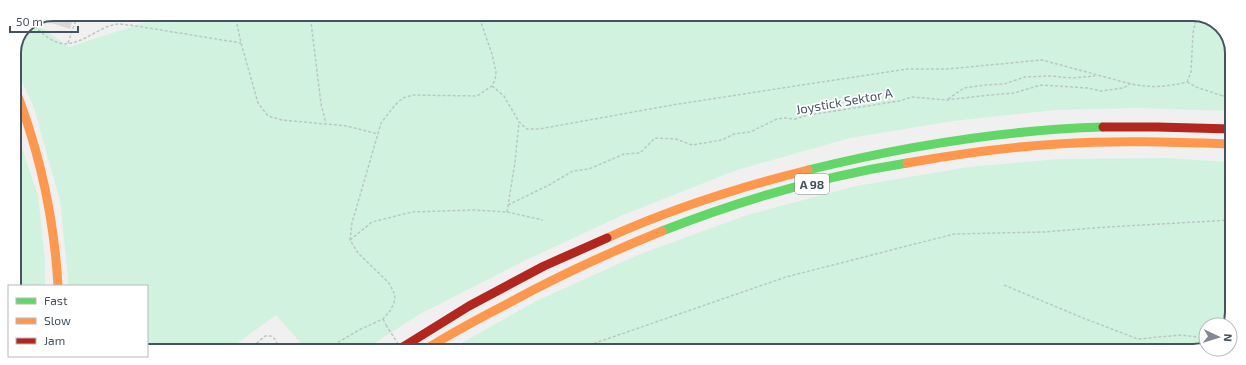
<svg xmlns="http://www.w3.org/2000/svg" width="1246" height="365" viewBox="0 0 1246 365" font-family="'Exo 2',sans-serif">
	<rect width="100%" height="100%" fill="#f1f0f0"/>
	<g fill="#d2f2e0">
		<path d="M151 14 1203 15 1222 28 1232 51V111L1134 108 1056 110 953 121 850 138 737 170 623 215 524 261 420 314 364 350H307L276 315 228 350H147V286H68V278L60 201 34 108 14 64V53L26 25 34 22 69 47 146 22Z"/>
		<path d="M14 125 38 195 45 260V286H14Z"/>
		<path d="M1166 158 1231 162V322L1229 325H1206V346L1193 351 449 350 536 301 640 254 747 215 856 186 969 167 1058 159Z"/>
	</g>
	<path fill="#d8d8da" d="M53 14H67L72 16 70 21 72 22 70 29 48 22 50 15Z"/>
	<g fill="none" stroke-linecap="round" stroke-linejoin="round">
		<g stroke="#b9c7c4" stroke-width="1.5" stroke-dasharray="3 2" stroke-linecap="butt">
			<path d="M235 14 241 43 258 103 268 116 282 120 347 126 378 134"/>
			<path d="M310 14 321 104 326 123"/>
			<path d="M31 23C39 30 48 40 59 43 80 48 98 26 118 24 122 24 126 25 130 25L241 43"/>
			<path d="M68 43 78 14"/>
			<path d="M1187 82 1196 87 1232 99"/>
			<path d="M492 86 504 96 519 122 527 129H539L678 104 907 69H947L1042 60 1131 84C1152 88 1166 87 1187 82L1191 72 1193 33 1197 15"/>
			<path d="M1223 96 1232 94"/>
			<path d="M948 99 964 88 985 85 1004 84 1025 77 1049 76 1073 78 1095 76"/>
			<path d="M508 205 549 185 573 171 589 169 624 154 640 153 655 138 676 139 692 145 722 140 734 134 750 132 777 119 785 118 795 119 808 115 867 106 899 101 912 97 946 100 990 95 1014 93 1041 85 1088 88 1101 91 1123 88 1130 84"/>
			<path d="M507 212 515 162 519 122"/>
			<path d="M350 240 372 222 412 212 474 210 507 212 543 220"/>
			<path d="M1004 285 1083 318 1138 339 1181 335 1206 338"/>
			<path d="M383 319 386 325"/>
			<path d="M249 350 265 336H271C277 340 278 343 276 350"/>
			<path d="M325 350 359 330 383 319 390 311 394 303 395 295 389 283 358 253 350 240 352 223 381 123 395 105 403 98 413 95 477 96 492 86 495 80 496 72 492 54 478 14"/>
			<path d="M575 350 786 277 954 234 1044 232 1107 227 1231 220"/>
			<path d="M665 350C679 348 692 345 705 350"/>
			<path d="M934 351H952"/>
		</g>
		<g stroke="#63d668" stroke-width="9">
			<path d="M808 170C905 146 1003 130 1103 127"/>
			<path d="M662 231C741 200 824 176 907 163"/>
		</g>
		<g stroke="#ff974d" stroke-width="9">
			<path d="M14 86C40 152 54 215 58 286"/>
			<path d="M907 163C957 154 1007 147 1058 144 1115 140 1173 142 1231 144"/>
			<path d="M607 238C671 209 740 187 808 170"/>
			<path d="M425 350C451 333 478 319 505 305 556 277 608 253 662 231"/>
		</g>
		<g stroke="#b3261e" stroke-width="9">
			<path d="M1103 127H1157L1232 129"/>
			<path d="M398 350 469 306 544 266 607 238"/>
		</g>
		<path stroke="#b9c7c4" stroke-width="1.5" stroke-dasharray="3 2" stroke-linecap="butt" d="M386 325 402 350"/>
	</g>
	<g text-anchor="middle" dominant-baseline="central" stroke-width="3.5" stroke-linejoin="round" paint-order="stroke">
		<rect fill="#fff" stroke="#7d868f" stroke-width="1" x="795" y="174" width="34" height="20" rx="3"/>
		<g font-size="12" font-weight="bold" fill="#45525f">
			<text x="812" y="184">A 98</text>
		</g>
		<g font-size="13" fill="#45525f" stroke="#fff">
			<text transform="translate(844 101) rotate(-10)">Joystick Sektor A</text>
		</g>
	</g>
	<path d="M0 0H1246V365H0ZM53 21H1193A32 32 0 0 1 1225 53V312A32 32 0 0 1 1193 344H53A32 32 0 0 1 21 312V53A32 32 0 0 1 53 21Z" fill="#fff" fill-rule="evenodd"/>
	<path fill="none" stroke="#45525f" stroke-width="2" d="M53 21H1193A32 32 0 0 1 1225 53V312A32 32 0 0 1 1193 344H53A32 32 0 0 1 21 312V53A32 32 0 0 1 53 21Z"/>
	<rect x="8" y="285" width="140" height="72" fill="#ffffff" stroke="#b5babf"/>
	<rect x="16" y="298" width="20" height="6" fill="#63d668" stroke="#b5babf"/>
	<text x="44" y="305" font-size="12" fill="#45525f">Fast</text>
	<rect x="16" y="318" width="20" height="6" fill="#ff974d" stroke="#b5babf"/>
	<text x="44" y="325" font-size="12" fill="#45525f">Slow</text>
	<rect x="16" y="338" width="20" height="6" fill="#b3261e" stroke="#b5babf"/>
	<text x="44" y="345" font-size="12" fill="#45525f">Jam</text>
	<g transform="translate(1218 337) rotate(94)"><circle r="19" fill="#ffffff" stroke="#b5babf"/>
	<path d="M0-3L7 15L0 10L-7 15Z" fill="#818992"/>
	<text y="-6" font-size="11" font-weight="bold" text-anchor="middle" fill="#45525f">N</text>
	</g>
	<path d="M10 26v6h68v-6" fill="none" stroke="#45525f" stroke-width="2"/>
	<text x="16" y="26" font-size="12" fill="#45525f" stroke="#ffffff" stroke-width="3" paint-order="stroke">50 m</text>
</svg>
